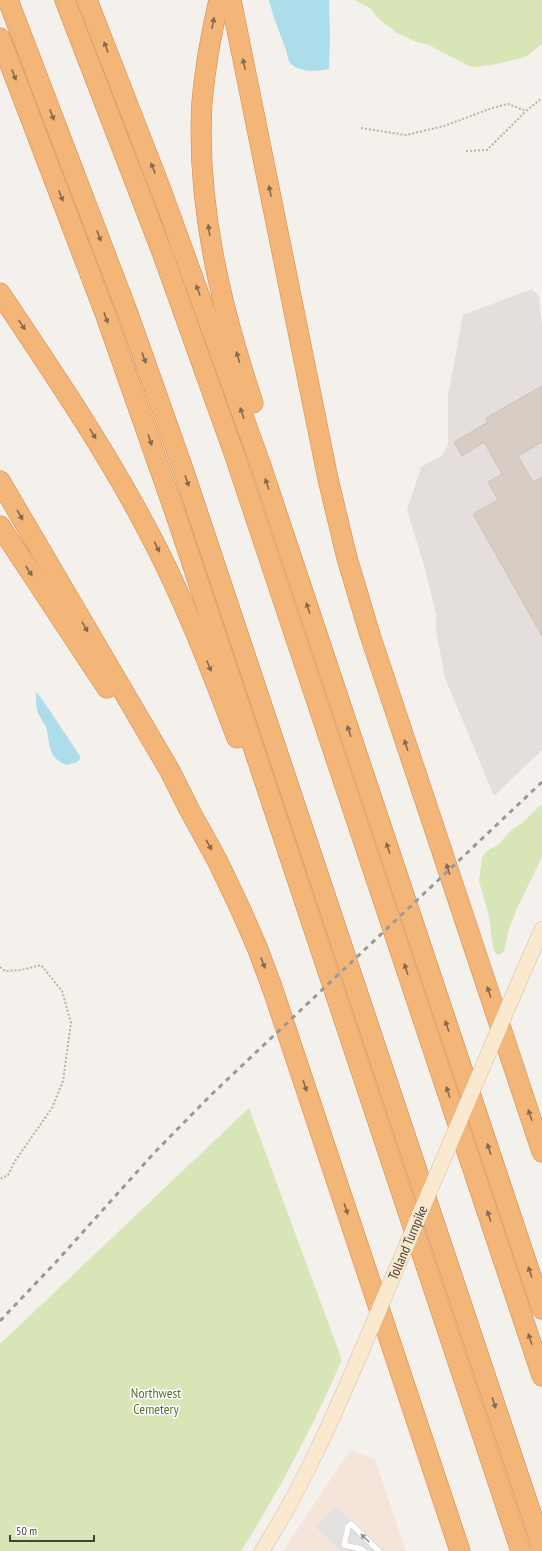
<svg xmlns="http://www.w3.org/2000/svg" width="542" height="1551" viewBox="0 0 542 1551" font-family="'PT Sans Narrow',sans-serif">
	<rect width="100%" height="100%" fill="#f4f0eb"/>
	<path fill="#f4e4d9" d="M351 1449 375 1460 406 1551H283Z"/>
	<path fill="#e4dfdc" d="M532 289 539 297 542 326V750L494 796 445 678 436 630V615L425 569 407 510 421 467 442 456 448 445V395L463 315Z"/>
	<g fill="#d8e5b7">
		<path d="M355 0H542V44C537 46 535 51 530 54 523 59 480 68 471 67L429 45 416 42 397 33 379 19 370 8Z"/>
		<path d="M542 804V857L518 906 509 929 504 951 501 954 497 955 493 948 489 916 479 881 482 858 487 851 499 844 511 830 521 824Z"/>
		<path d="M249 1108 342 1360C313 1426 280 1490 241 1551H0V1344Z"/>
	</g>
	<path fill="#e3e1df" d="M336 1506 382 1551H341L316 1527Z"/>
	<g fill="#addceb">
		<path d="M269 0H329L330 34 329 69C317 71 301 73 291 64 287 59 288 55 286 50 280 33 273 17 269 0Z"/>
		<path d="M36 692 42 699 80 756V759L77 762 67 765C46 757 51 744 46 727 44 722 40 718 38 713 36 708 36 698 36 692Z"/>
	</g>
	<path fill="#d8cdc4" stroke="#cfc1b5" d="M542 386V442L518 456 533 482 542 477V636L473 514 498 500 488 482 502 474 484 442 462 456 454 442 488 422 486 418Z"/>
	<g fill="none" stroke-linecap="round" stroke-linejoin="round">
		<defs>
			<path id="service" d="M364 1551 361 1549 344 1545 348 1527 351 1524 379 1551"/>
			<g id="secondary">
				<path d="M515 991 542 929"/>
				<path d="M262 1551C302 1488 332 1420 361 1352"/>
			</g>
			<g id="motorway">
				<path d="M8 0 127 311 183 469 542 1546"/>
				<path d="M65 0 162 252 234 453 542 1376"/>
				<path d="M87 0 161 190 260 463 542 1309"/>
				<path d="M219 0C211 34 205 68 202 102 196 205 221 307 253 403"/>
				<path d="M231 0 328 479 347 558 370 635 542 1152"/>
				<path d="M0 38 105 313 176 515 521 1551"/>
				<path d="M0 293C51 370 104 447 147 529 183 596 210 667 237 738"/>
				<path d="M0 481 170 771 190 811 217 860 239 906 257 947 273 990 460 1551"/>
				<path d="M0 526 107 688"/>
			</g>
		</defs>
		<use href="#service" stroke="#bfb6ae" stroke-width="6"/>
		<use href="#secondary" stroke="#d3bea0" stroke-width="16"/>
		<use href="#motorway" stroke="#d28847" stroke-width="21"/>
		<g stroke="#c0b0a0" stroke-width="2" stroke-dasharray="2 2" stroke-linecap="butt">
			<path d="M361 128 406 135 444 126 492 108 508 104 526 111 542 98"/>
			<path d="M466 151 487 150 526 111"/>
			<path d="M0 967 5 971 21 970 41 965 62 991 71 1023 63 1081 52 1108 15 1161 8 1175 0 1179"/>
		</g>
		<use href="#service" stroke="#fff" stroke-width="5.5"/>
		<use href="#secondary" stroke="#fbe9cf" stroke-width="15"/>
		<use href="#motorway" stroke="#f3b578" stroke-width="20"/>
		<path stroke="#999" stroke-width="3" stroke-dasharray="5 5" stroke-linecap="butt" d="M0 1321 56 1262 154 1153 213 1093 542 782"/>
		<defs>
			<g id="secondary-bridge">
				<path id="s1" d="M361 1352 515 991"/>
			</g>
		</defs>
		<use href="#secondary-bridge" stroke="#d3bea0" stroke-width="16" stroke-linecap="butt"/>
		<use href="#secondary-bridge" stroke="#fbe9cf" stroke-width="15"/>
	</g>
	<defs><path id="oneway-solid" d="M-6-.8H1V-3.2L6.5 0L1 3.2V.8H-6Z"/></defs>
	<g fill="#84694f">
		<use href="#oneway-solid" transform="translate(213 23) rotate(-79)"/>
		<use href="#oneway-solid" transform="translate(106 47) rotate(-111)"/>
		<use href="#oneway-solid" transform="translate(244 64) rotate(-102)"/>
		<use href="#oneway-solid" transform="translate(14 75) rotate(69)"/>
		<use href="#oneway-solid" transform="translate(52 115) rotate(69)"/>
		<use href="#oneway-solid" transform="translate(153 168) rotate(-111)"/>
		<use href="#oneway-solid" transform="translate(270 191) rotate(-101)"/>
		<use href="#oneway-solid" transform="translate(61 196) rotate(69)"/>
		<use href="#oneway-solid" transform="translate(209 230) rotate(-98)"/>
		<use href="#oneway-solid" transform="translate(99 236) rotate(69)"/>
		<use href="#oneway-solid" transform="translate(198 290) rotate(-110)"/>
		<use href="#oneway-solid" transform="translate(106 318) rotate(70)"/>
		<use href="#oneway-solid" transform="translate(22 325) rotate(56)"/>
		<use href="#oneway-solid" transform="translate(238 357) rotate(-106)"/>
		<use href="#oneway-solid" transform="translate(144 358) rotate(70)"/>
		<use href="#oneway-solid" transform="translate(242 413) rotate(-109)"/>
		<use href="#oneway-solid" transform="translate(93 434) rotate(58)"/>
		<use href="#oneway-solid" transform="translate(150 440) rotate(71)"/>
		<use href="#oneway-solid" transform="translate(187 481) rotate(71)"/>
		<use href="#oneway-solid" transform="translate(267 484) rotate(-109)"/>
		<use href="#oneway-solid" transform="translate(20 515) rotate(60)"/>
		<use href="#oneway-solid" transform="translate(157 547) rotate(63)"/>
		<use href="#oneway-solid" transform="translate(29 571) rotate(57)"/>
		<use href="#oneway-solid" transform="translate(308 608) rotate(-108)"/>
		<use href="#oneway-solid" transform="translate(85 627) rotate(60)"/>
		<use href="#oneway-solid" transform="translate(209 666) rotate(68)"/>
		<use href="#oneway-solid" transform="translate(349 731) rotate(-108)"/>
		<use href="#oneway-solid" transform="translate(406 745) rotate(-108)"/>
		<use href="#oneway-solid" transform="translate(209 845) rotate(61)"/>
		<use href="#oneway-solid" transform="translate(388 848) rotate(-108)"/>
		<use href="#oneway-solid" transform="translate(448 869) rotate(-108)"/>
		<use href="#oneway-solid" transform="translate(263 963) rotate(69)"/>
		<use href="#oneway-solid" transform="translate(406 969) rotate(-108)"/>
		<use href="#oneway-solid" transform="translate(489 992) rotate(-108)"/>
		<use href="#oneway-solid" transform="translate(447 1026) rotate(-108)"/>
		<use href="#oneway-solid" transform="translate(305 1086) rotate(72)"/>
		<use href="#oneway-solid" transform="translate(448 1092) rotate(-108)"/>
		<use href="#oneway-solid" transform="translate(530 1115) rotate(-108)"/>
		<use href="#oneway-solid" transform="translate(489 1149) rotate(-108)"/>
		<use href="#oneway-solid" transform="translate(346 1209) rotate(72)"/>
		<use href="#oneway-solid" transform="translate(489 1216) rotate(-108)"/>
		<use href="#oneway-solid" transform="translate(530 1272) rotate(-108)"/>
		<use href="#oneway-solid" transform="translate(530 1339) rotate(-108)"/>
		<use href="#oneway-solid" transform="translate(494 1403) rotate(72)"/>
	</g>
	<use fill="#9a9692" href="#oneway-solid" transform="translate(365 1538) rotate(-137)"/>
	<g text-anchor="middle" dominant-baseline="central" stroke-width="3" stroke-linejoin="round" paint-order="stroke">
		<g font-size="14" fill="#484039" stroke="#fff">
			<text stroke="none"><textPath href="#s1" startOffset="119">Tolland Turnpike</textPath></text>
		</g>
		<g font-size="14" fill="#567630" stroke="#fff">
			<text x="156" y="1393">Northwest<tspan x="156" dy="16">Cemetery</tspan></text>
		</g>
	</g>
	<path d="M10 1535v6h84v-6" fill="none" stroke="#484039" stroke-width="2"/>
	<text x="16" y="1535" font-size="12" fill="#484039" stroke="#ffffff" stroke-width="3" paint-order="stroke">50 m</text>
</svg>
